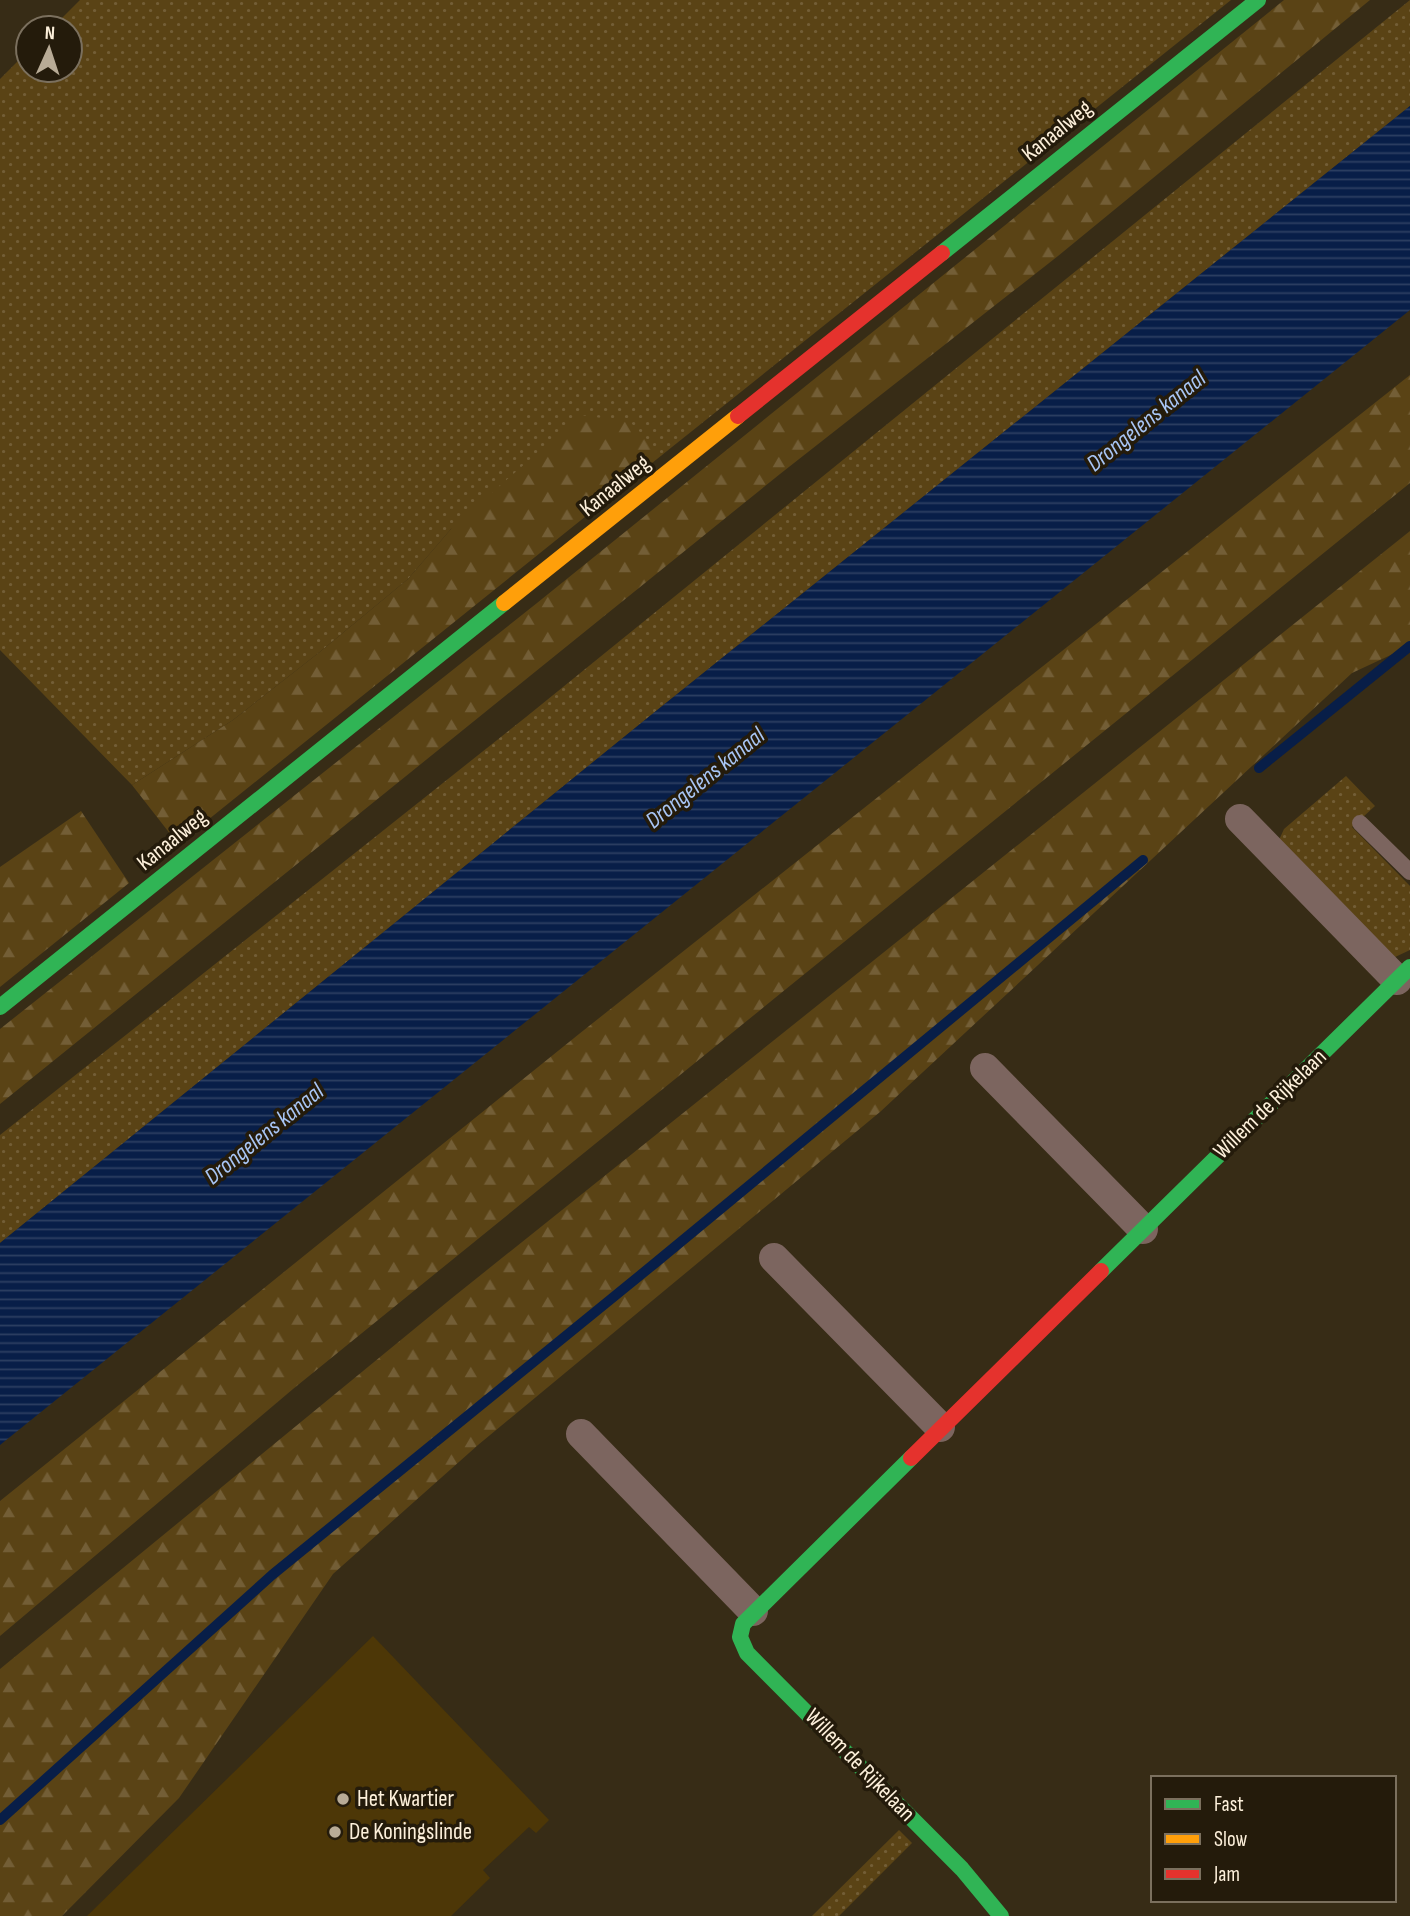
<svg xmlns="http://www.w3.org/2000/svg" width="1410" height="1916" viewBox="0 0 1410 1916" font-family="'Sofia Sans Condensed',sans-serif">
	<defs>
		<pattern id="grass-dots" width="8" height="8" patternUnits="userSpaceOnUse" patternTransform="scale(1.75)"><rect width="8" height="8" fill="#5a4315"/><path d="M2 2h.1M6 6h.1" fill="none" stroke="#735e36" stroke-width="1.8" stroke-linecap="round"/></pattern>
		<pattern id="forest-firs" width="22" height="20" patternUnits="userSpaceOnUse" patternTransform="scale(1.75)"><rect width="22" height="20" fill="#5a4315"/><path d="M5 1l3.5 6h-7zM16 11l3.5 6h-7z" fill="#735e36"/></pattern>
		<pattern id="water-rules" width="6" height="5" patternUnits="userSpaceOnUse" patternTransform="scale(1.75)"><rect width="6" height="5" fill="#081e48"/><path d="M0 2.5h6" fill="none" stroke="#2d3f62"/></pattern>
	</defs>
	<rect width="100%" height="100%" fill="#372c16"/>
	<path fill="#4d3707" d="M373 1636 549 1820 536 1833 529 1827 483 1870 490 1878 451 1916H87Z"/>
	<g fill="url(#grass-dots)">
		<path d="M80 0H1231L662 455 451 529 408 579 321 651 233 720 132 785 0 650V79L28 51V70H70V28H52Z"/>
		<path d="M1410 0V106L656 711 0 1243V1135L526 717Z"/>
		<path d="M1346 776 1375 806 1352 827 1410 886V950L1393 958 1279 840 1284 829Z"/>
		<path d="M899 1830 912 1843 839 1916H812Z"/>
	</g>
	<g fill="url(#forest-firs)">
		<path d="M1284 0H1370L1058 256 780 474 0 1104V1029L537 603Z"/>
		<path d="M1410 375V483L293 1389 0 1636V1501L579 1034Z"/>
		<path d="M580 415 630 422 662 455 178 844 132 785 233 720 321 651 408 579 451 529Z"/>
		<path d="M1410 531V646L1352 673 880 1112 478 1445 333 1574 179 1798 62 1916H0V1669L452 1298Z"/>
		<path d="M81 811 129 883 0 987V867Z"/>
	</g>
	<path fill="url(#water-rules)" d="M1410 106V310L0 1445V1243L656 711Z"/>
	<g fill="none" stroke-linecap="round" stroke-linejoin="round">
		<g stroke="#081e48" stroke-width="10">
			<path d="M1259 768 1410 646"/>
			<path d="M0 1820 272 1575 654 1264 1143 860"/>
		</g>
		<path stroke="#7c655f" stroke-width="16" d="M1360 823 1410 872"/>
		<g stroke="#7c655f" stroke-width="30">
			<path d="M1240 819 1397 980"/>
			<path d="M985 1068 1143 1229"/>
			<path d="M774 1258 940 1427"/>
			<path d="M581 1434 753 1611"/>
		</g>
		<g stroke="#30b455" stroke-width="16">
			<path d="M942 253 1258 0"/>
			<path d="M0 1007 504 603"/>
			<path d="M1101 1271 1410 967"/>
			<path d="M911 1458 743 1624 740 1637 747 1653 962 1869 1001 1916"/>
		</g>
		<path stroke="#ff9f0a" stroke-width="16" d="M504 603 738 416"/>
		<g stroke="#e5322d" stroke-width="16">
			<path d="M738 416 942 253"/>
			<path d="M911 1458 1101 1271"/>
		</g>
	</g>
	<g fill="#b8ab96" stroke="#241b0b" stroke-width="2.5">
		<circle cx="343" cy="1799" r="7"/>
		<circle cx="335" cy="1832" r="7"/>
	</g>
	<g text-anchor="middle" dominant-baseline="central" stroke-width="7" stroke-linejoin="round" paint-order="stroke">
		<g font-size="23" fill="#fdf0db" stroke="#241b0b">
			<text transform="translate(1057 131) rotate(-39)">Kanaalweg</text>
			<text transform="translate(615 486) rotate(-39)">Kanaalweg</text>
			<text transform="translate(172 840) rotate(-39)">Kanaalweg</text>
			<text transform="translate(1270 1104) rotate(-44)">Willem de Rijkelaan</text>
			<text transform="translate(860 1765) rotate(46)">Willem de Rijkelaan</text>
		</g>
		<g font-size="23" fill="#fdf0db" stroke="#241b0b" text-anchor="start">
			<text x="357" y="1799">Het Kwartier</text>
			<text x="349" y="1832">De Koningslinde</text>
		</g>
		<g font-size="24" font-style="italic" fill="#a8c5f4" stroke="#241b0b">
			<text transform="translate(1146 421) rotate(-39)">Drongelens kanaal</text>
			<text transform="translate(705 778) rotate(-39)">Drongelens kanaal</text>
			<text transform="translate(264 1134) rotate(-39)">Drongelens kanaal</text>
		</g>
	</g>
	<rect x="1151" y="1776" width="245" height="126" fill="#241b0b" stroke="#7b705e" stroke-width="2"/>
	<rect x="1165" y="1799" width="35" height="10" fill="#30b455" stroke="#7b705e" stroke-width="2"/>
	<text x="1214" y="1811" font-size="21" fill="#fdf0db">Fast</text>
	<rect x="1165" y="1834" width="35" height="10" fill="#ff9f0a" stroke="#7b705e" stroke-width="2"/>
	<text x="1214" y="1846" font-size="21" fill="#fdf0db">Slow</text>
	<rect x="1165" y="1869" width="35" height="10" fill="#e5322d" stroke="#7b705e" stroke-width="2"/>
	<text x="1214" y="1881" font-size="21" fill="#fdf0db">Jam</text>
	<g transform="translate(49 49) rotate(3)"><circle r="33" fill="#241b0b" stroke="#7b705e" stroke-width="2"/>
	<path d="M0-5L12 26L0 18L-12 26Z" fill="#b8ab96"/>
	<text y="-10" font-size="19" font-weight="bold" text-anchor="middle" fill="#fdf0db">N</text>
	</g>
</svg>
